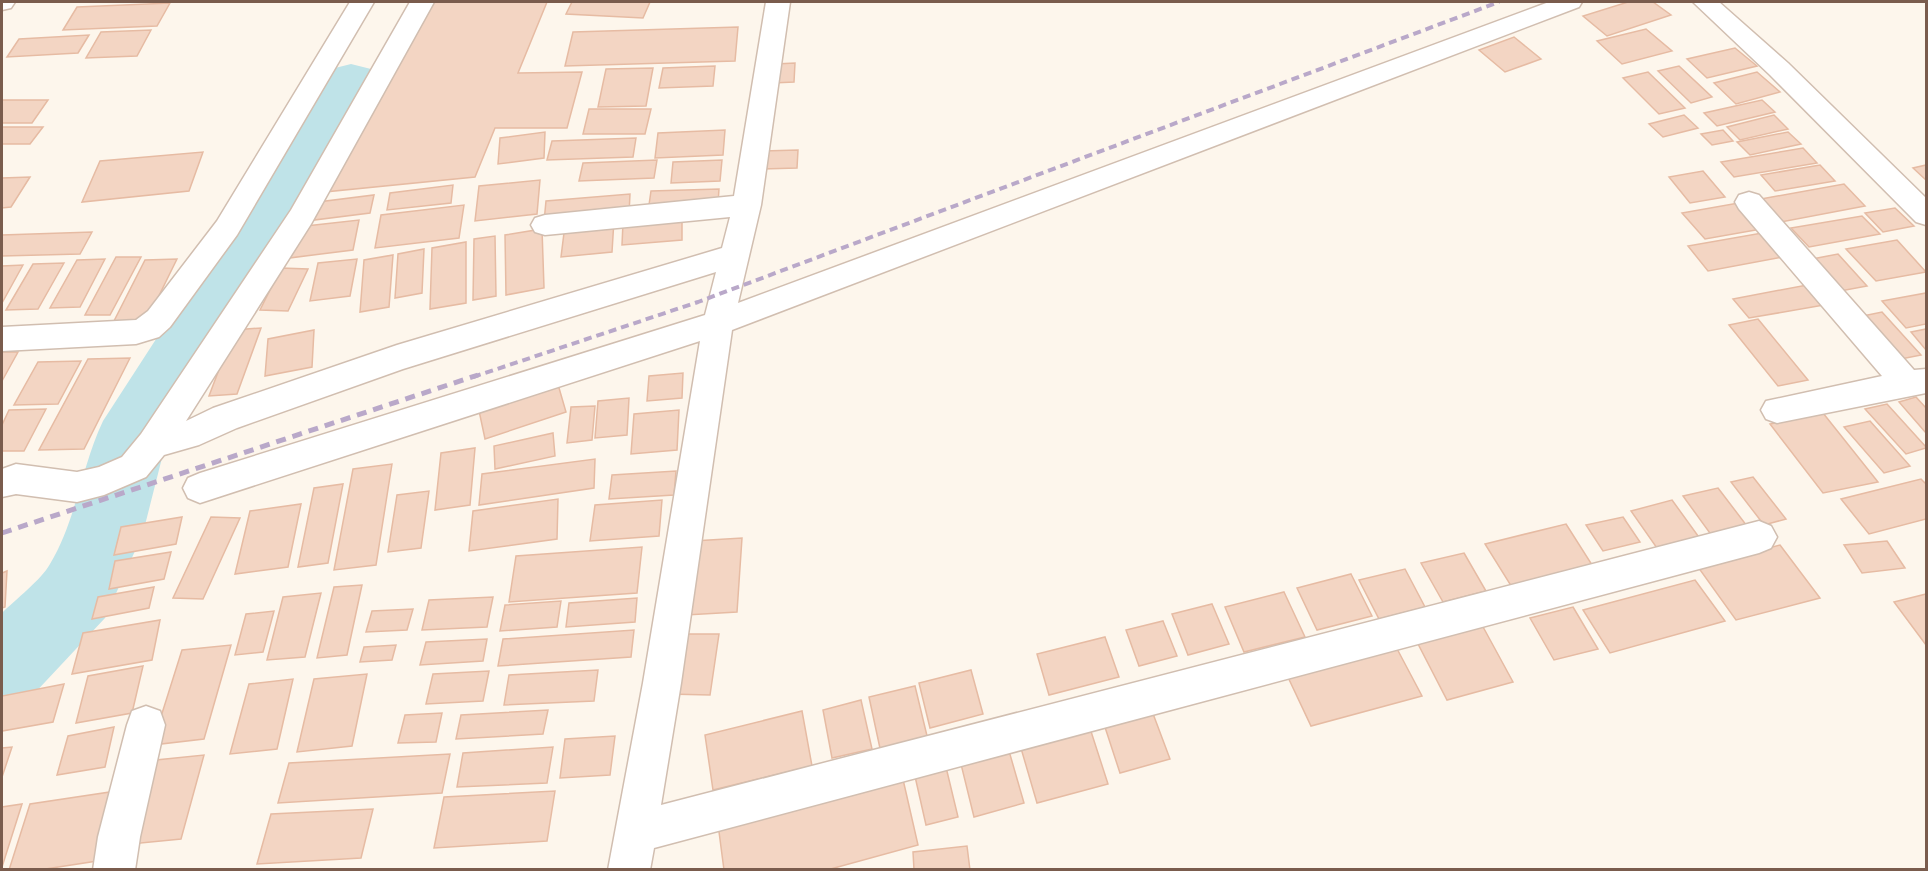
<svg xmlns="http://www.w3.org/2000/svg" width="1928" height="871" viewBox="0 0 1928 871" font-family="Quicksand,sans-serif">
	<rect width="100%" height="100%" fill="#fdf6ec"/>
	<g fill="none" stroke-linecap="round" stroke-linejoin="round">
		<path fill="#bfe3e8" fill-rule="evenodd" d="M351 64 371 69 379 82 164 450 143 533 105 618 31 697 2 708V613C16 599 41 580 50 564 77 519 81 467 103 421L331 69Z"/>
	</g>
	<g fill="#f3d5c3" stroke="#e6bba3" stroke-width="1.5">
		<path d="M432 2H547L518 73 582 72 567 128H495L475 177 324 192 403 48Z"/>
		<path d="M572 2H650L643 18 566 14Z"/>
		<path d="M1628 2H1653L1671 15 1607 36 1583 16Z"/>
		<path d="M170 3 157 26 63 30 77 7Z"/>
		<path d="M738 27 735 61 565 66 573 32Z"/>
		<path d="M1646 29 1672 51 1622 64 1597 41Z"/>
		<path d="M151 30 137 56 86 58 101 32Z"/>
		<path d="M89 35 78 53 7 57 19 39Z"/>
		<path d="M1514 37 1541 59 1505 72 1479 50Z"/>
		<path d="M1735 48 1757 66 1707 78 1687 59Z"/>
		<path d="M795 63 794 82 773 83 775 64Z"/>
		<path d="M715 66 713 86 659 88 663 68Z"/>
		<path d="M1679 66 1712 97 1691 103 1658 71Z"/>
		<path d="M653 68 646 106 598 107 606 69Z"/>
		<path d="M1648 72 1685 108 1659 114 1623 78Z"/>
		<path d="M1757 72 1780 92 1736 104 1714 83Z"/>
		<path d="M2 100H48L32 123H2Z"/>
		<path d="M1762 100 1775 112 1717 126 1704 113Z"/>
		<path d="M589 109H651L645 134H583Z"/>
		<path d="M1684 115 1698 128 1663 137 1649 124Z"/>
		<path d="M1774 115 1788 129 1740 140 1727 127Z"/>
		<path d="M2 127H43L30 144H2Z"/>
		<path d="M725 130 723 155 655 158 658 133Z"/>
		<path d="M1723 130 1733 141 1712 145 1701 134Z"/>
		<path d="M545 132 544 158 498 164 500 138Z"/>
		<path d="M1788 132 1801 144 1750 155 1737 142Z"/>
		<path d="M636 138 633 157 547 160 552 141Z"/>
		<path d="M1803 148 1817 163 1734 177 1721 162Z"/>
		<path d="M798 150 797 168 762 169 763 151Z"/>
		<path d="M203 152 189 191 82 202 100 161Z"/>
		<path d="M657 160 654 178 579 181 583 163Z"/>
		<path d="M722 160 720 181 671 183 673 162Z"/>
		<path d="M1820 165 1835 181 1775 191 1761 175Z"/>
		<path d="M1926 165V180L1913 168Z"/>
		<path d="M1703 171 1725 197 1690 203 1669 177Z"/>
		<path d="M30 177 11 207 2 208V178Z"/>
		<path d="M540 180 537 214 475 221 479 186Z"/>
		<path d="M1844 184 1865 206 1781 222 1761 199Z"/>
		<path d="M453 185 451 203 387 210 390 193Z"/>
		<path d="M719 189 718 203 649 205 651 191Z"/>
		<path d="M630 194 629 214 544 222 546 201Z"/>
		<path d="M374 195 370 213 314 220 318 202Z"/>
		<path d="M1744 202 1767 228 1705 239 1682 213Z"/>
		<path d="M464 205 459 238 375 248 381 215Z"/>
		<path d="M1895 208 1914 226 1883 232 1865 213Z"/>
		<path d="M1862 216 1880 234 1809 247 1791 228Z"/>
		<path d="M682 217V240L622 245 623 223Z"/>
		<path d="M359 220 353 250 289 258 297 227Z"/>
		<path d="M614 220 612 252 561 257 565 225Z"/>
		<path d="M542 229 544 288 506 295 505 235Z"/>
		<path d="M92 232 80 254 2 256V235Z"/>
		<path d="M1762 233 1783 257 1708 271 1688 246Z"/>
		<path d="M495 236 496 296 473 300 474 239Z"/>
		<path d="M1897 240 1926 272 1876 281 1846 249Z"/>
		<path d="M466 242V303L430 309 432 248Z"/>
		<path d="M424 249 422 293 395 298 398 254Z"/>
		<path d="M1838 254 1867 286 1835 292 1807 260Z"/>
		<path d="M393 255 389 307 360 312 364 260Z"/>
		<path d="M116 257H141L110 315H85Z"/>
		<path d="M105 259 80 307 50 308 77 260Z"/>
		<path d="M177 259 147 320 114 321 145 260Z"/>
		<path d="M357 259 350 296 310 301 318 263Z"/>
		<path d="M64 263 38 309 6 310 33 264Z"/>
		<path d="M23 265 2 303V266Z"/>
		<path d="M281 268 308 269 288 311 260 310Z"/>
		<path d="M1807 285 1824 305 1749 318 1733 299Z"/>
		<path d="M1926 293V324L1906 328 1882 301Z"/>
		<path d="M1882 312 1921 355 1896 360 1858 317Z"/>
		<path d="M1758 319 1808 380 1778 386 1729 325Z"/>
		<path d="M261 328 237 394 209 396 234 330Z"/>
		<path d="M1926 329V350L1911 332Z"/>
		<path d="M314 330 312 367 265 376 268 339Z"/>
		<path d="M2 352H18L2 381Z"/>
		<path d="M130 358 84 449 39 450 88 359Z"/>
		<path d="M81 361 58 404 14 405 38 362Z"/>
		<path d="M683 373 682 398 647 401 649 376Z"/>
		<path d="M557 381 566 412 485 439 478 406Z"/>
		<path d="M1916 397 1926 408V433L1899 402Z"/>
		<path d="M629 398 627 435 595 438 598 401Z"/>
		<path d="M1887 404 1926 447V448L1906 454 1865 409Z"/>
		<path d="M595 406 592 440 567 443 571 407Z"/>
		<path d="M46 409 24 451H2V425L9 410Z"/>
		<path d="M679 410 677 450 631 454 634 414Z"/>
		<path d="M1823 413 1878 482 1823 493 1770 424Z"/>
		<path d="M1870 421 1910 466 1884 473 1844 427Z"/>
		<path d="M553 433 555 456 495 469 494 446Z"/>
		<path d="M475 448 470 505 435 510 441 453Z"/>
		<path d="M595 459 594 488 479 505 482 474Z"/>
		<path d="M392 464 376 565 334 570 353 469Z"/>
		<path d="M676 471 674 495 609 499 612 475Z"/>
		<path d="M1753 477 1786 519 1764 525 1731 482Z"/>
		<path d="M1921 479 1926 484V519L1869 534 1841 499Z"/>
		<path d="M343 484 328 563 298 567 314 488Z"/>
		<path d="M1718 488 1747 526 1712 536 1683 496Z"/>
		<path d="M429 491 421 548 388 552 397 495Z"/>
		<path d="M558 499 557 539 469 551 473 511Z"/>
		<path d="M662 500 659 536 590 541 595 505Z"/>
		<path d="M1672 500 1701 540 1659 551 1631 511Z"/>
		<path d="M301 504 288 567 235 574 250 511Z"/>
		<path d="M182 517 176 544 114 555 121 527Z"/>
		<path d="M211 517 240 518 203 599 173 598Z"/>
		<path d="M1623 517 1640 542 1603 551 1586 525Z"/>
		<path d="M1566 524 1594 568 1513 589 1485 544Z"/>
		<path d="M742 538 737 612 686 615 693 541Z"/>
		<path d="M1887 541 1905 568 1862 573 1844 545Z"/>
		<path d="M1780 545 1820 598 1736 620 1698 567Z"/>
		<path d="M642 547 637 593 509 602 516 556Z"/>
		<path d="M171 552 164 579 109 589 115 561Z"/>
		<path d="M1464 553 1486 591 1443 602 1421 563Z"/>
		<path d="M1405 569 1425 607 1379 619 1359 580Z"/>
		<path d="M7 571 5 607 2 608V573Z"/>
		<path d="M1351 574 1372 616 1317 630 1297 588Z"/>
		<path d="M1695 580 1725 621 1610 653 1583 610Z"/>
		<path d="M362 585 347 655 317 658 334 587Z"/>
		<path d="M154 587 149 608 92 619 98 597Z"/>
		<path d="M1284 592 1305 637 1244 652 1225 607Z"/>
		<path d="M321 593 305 657 267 660 283 597Z"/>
		<path d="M1926 594V645L1894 602Z"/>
		<path d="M493 597 487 627 422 630 429 600Z"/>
		<path d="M637 598 635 622 566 627 569 603Z"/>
		<path d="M561 601 557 627 500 631 505 605Z"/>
		<path d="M1212 604 1229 644 1188 655 1172 614Z"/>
		<path d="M1573 607 1598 649 1554 660 1530 618Z"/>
		<path d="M413 609 407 630 366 632 372 611Z"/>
		<path d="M274 611 263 652 235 655 246 614Z"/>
		<path d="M160 620 152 660 72 674 83 633Z"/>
		<path d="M1163 621 1177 656 1139 666 1126 630Z"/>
		<path d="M1482 625 1513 682 1447 700 1417 642Z"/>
		<path d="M634 630 631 657 498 666 503 639Z"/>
		<path d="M677 634H719L710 695 668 694Z"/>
		<path d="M1105 637 1119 677 1049 695 1037 654Z"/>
		<path d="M487 639 483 661 420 665 426 642Z"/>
		<path d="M231 645 204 739 152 745 182 650Z"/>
		<path d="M396 645 392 660 360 662 364 647Z"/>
		<path d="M1395 645 1422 696 1311 726 1286 673Z"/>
		<path d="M143 666 132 713 76 723 88 676Z"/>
		<path d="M598 670 594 701 504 705 509 675Z"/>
		<path d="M971 670 983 714 930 728 919 683Z"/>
		<path d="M489 671 483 701 426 704 433 674Z"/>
		<path d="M367 674 352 746 297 752 314 679Z"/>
		<path d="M293 679 277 749 230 754 249 684Z"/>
		<path d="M64 684 53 722 2 731V696Z"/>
		<path d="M915 686 928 740 881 753 869 697Z"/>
		<path d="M861 700 872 749 832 758 823 710Z"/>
		<path d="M1149 703 1170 759 1120 773 1101 715Z"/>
		<path d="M548 710 543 734 456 739 461 715Z"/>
		<path d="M802 711 812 766 713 790 705 735Z"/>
		<path d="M442 713 436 742 398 743 405 715Z"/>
		<path d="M1087 719 1108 784 1037 803 1018 738Z"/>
		<path d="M114 727 105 767 57 775 68 736Z"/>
		<path d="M615 736 610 775 560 778 565 739Z"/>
		<path d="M1007 744 1024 803 974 817 959 756Z"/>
		<path d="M12 747 2 777V748Z"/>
		<path d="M553 747 547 783 457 787 463 753Z"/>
		<path d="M450 754 442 793 278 803 289 763Z"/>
		<path d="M204 755 181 839 131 844 156 760Z"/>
		<path d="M945 763 958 817 926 825 914 772Z"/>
		<path d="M902 775 918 845 827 870H724L718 824Z"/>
		<path d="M130 789 110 859 39 870H9L30 804Z"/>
		<path d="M555 791 547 841 434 848 444 797Z"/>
		<path d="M22 804 2 867V807Z"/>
		<path d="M373 809 361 858 257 864 271 814Z"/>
		<path d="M967 846 970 870H914L913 852Z"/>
	</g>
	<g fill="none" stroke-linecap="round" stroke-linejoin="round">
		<defs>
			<g id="minor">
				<path d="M2 2H15L11 8 2 10Z"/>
				<path d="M350 2H374L237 235 170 327 159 337 136 344 2 351V327L136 320 148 311 217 221Z"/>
				<path d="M410 2H434L311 224 186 421 213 408 397 345 722 248 730 217 545 235 535 232 531 225 535 218 545 215 734 196 766 2H790L761 205 738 303 1549 2H1582L1579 7 732 330 681 683 661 805 1759 521 1771 526 1777 537 1771 548 1759 553 654 848 650 870H608L643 683 700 341 200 503 188 498 183 488 188 478 200 473 705 315 716 272 403 369 237 428 199 445 164 455 146 477 104 495 77 502 16 494 2 497V469L16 464 77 472 99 467 122 457 141 434 291 210Z"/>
				<path d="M1693 2H1719L1788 63 1926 198V225L1916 222 1770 75Z"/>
				<path d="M1749 192 1759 195 1914 370 1926 369V393L1777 423 1766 419 1761 410 1766 401 1882 376 1739 209 1735 202 1739 195Z"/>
				<path d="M146 706 160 711 165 725 140 837 135 870H93L98 837 127 725 132 711Z"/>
			</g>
		</defs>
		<use href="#minor" stroke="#d1beb0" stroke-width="3"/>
		<use href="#minor" fill="#fff" fill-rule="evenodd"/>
		<path stroke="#b9a8c9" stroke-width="4" stroke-dasharray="8 5" stroke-linecap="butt" d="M473 377 698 302 1499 2"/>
		<path stroke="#b9a8c9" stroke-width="5" stroke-dasharray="10 7" stroke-linecap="butt" d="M2 533 478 375"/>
	</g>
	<rect width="1928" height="871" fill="none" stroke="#7a5c4d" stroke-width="6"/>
</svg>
